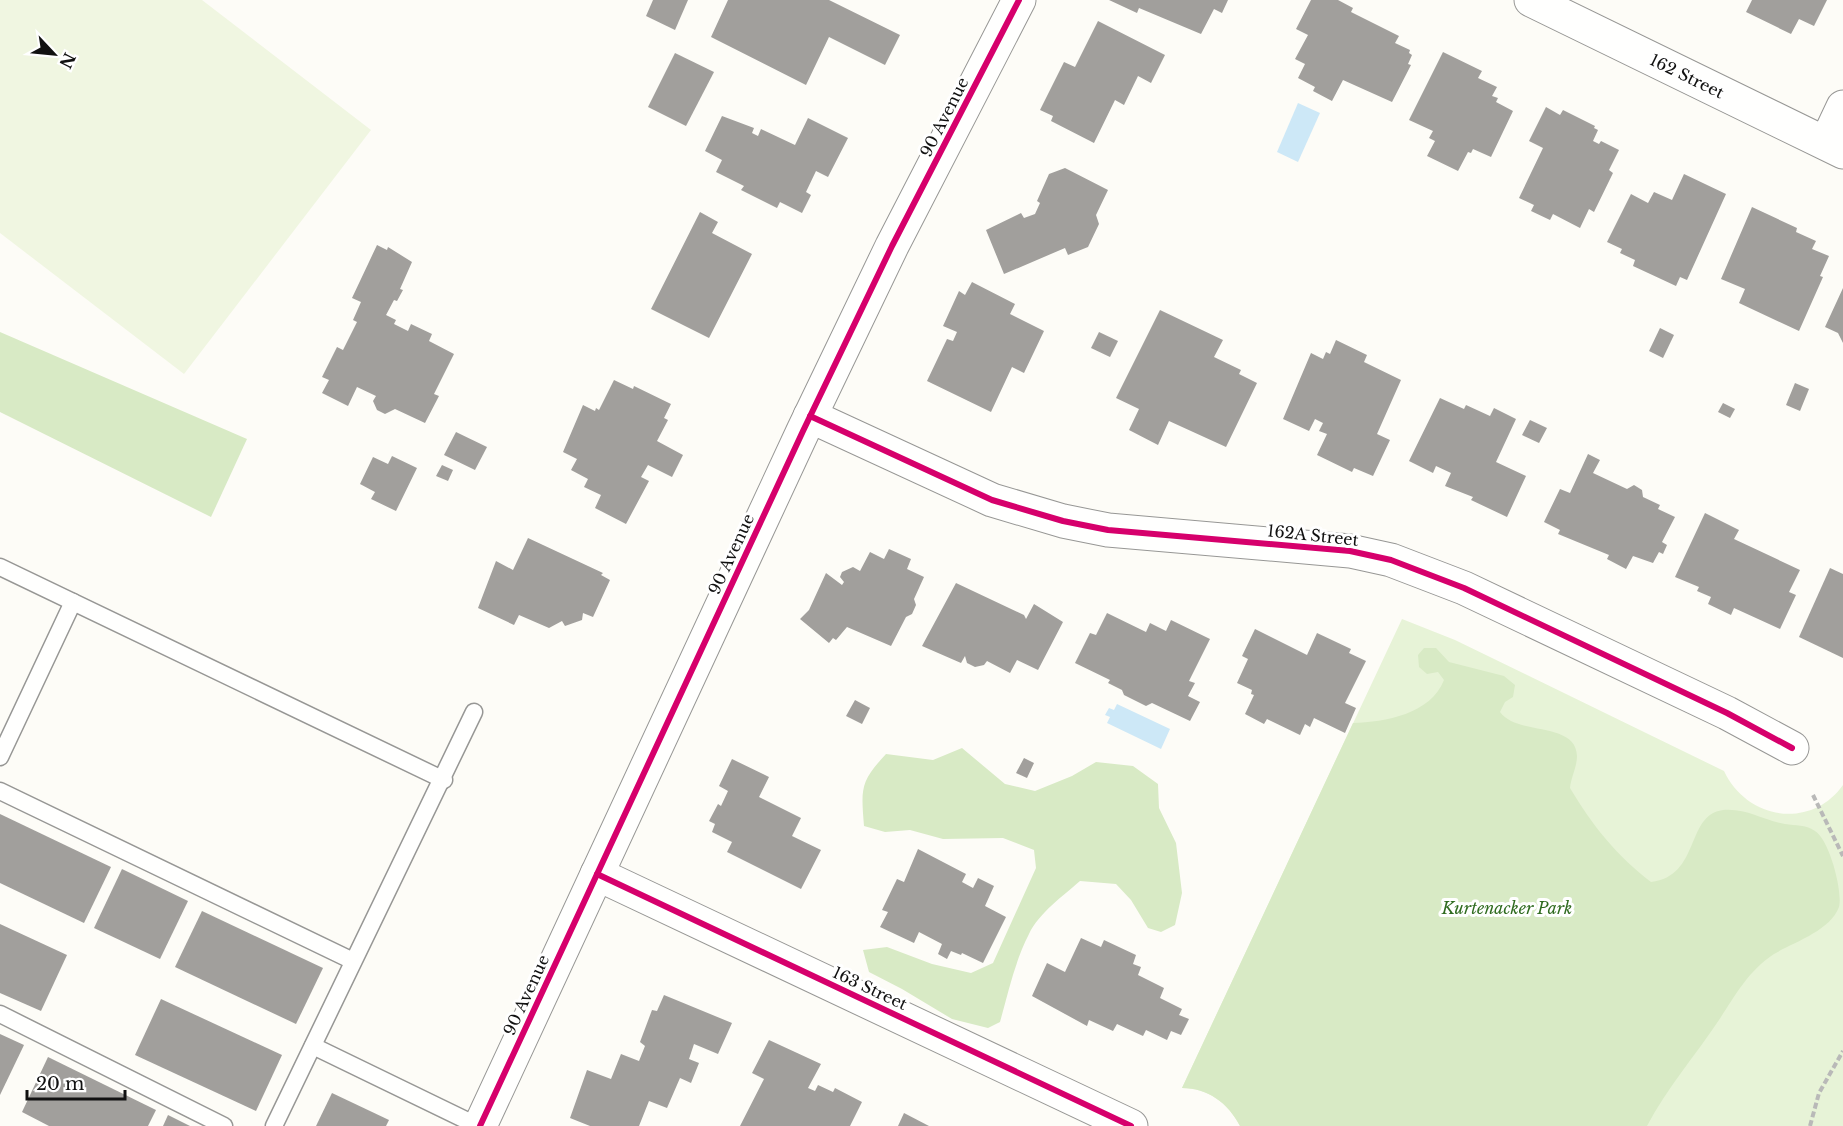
<svg xmlns="http://www.w3.org/2000/svg" width="1843" height="1126" viewBox="0 0 1843 1126" font-family="'Libre Baskerville',serif">
	<rect width="100%" height="100%" fill="#fdfcf7"/>
	<path fill="#e7f3d7" d="M1402 619 1455 640 1724 771C1747 820 1811 830 1843 785V1126H1240C1228 1103 1208 1088 1182 1088Z"/>
	<g fill="#d8eac5">
		<path d="M0 332 247 439 211 517 0 412Z"/>
		<path d="M1424 648H1436L1449 662 1504 676 1515 685 1513 697 1505 702 1500 712C1517 736 1576 721 1577 756 1577 767 1571 777 1570 788 1592 825 1616 855 1651 882 1701 876 1685 815 1723 810 1747 808 1762 820 1785 824 1796 826 1805 824 1815 831 1829 839 1843 891 1839 907 1830 931 1794 942 1774 954 1748 971 1735 996 1719 1020 1695 1056 1667 1088 1647 1126H1240C1228 1103 1208 1088 1182 1088L1353 723C1385 722 1431 714 1444 680L1438 672 1427 674 1419 667 1418 655Z"/>
		<path d="M962 748 1005 784 1035 791 1072 776 1096 762 1133 766 1158 784 1159 808 1176 843 1182 893 1175 925 1161 932 1148 928 1131 900 1116 884 1080 881C1063 896 1039 913 1029 934 1015 961 1008 993 1000 1022L988 1028 952 1019 902 989 869 972 863 950 887 947 932 964 971 973 993 963 1036 868 1034 850 1003 838 943 839 910 830 885 832 864 826C861 788 860 782 886 754L933 760Z"/>
	</g>
	<path fill="#f0f6e1" d="M0 0H202L371 130 184 374 0 233Z"/>
	<g fill="#cde8f7">
		<path d="M1298 103 1320 113 1298 162 1277 152Z"/>
		<path d="M1117 704 1170 729 1161 749 1107 723 1110 717 1105 715 1109 708 1114 710Z"/>
	</g>
	<g fill="#a19f9c">
		<path d="M653 0H688L675 30 646 16Z"/>
		<path d="M728 0H829L900 35 885 65 829 37 806 85 711 37Z"/>
		<path d="M1109 0H1228L1222 13 1214 9 1201 34 1139 8 1137 13Z"/>
		<path d="M1311 0H1338L1353 8 1351 12 1399 36 1395 43 1410 50 1409 53 1412 55 1408 64 1411 65 1392 102 1343 80 1332 101 1313 91 1315 87 1298 78 1305 64 1295 59 1308 35 1296 29Z"/>
		<path d="M1752 0H1827L1814 26 1799 19 1791 34 1746 12Z"/>
		<path d="M1098 21 1165 55 1151 83 1138 76 1124 105 1115 100 1094 143 1051 121 1053 116 1040 110 1064 62 1075 67Z"/>
		<path d="M1443 52 1482 71 1478 78 1497 87 1492 96 1498 98 1496 102 1513 111 1491 157 1473 149 1471 153 1468 152 1458 171 1427 156 1435 141 1429 138 1433 131 1409 120Z"/>
		<path d="M675 53 714 72 686 126 648 107Z"/>
		<path d="M1546 107 1560 115 1563 110 1595 126 1594 128 1598 130 1593 141 1599 144 1601 141 1619 150 1609 170 1613 173 1594 212 1589 209 1580 228 1553 214 1550 220 1531 211 1534 205 1519 198 1543 148 1529 141Z"/>
		<path d="M722 116 754 128 752 133 758 136 761 129 795 145 808 118 848 138 828 177 816 171 806 192 811 195 802 213 780 202 777 208 741 190 744 186 716 172 722 160 705 151Z"/>
		<path d="M1065 168 1108 190 1096 215 1099 224 1088 247 1068 255 1065 248 1004 274 986 230 1021 213 1024 218 1035 214 1040 203 1037 201 1049 174Z"/>
		<path d="M1684 174 1726 194 1687 280 1680 277 1676 286 1633 266 1635 260 1620 253 1622 249 1607 242 1631 194 1648 203 1654 192 1672 200Z"/>
		<path d="M1752 207 1797 228 1796 232 1816 241 1812 249 1829 256 1820 276 1823 277 1799 331 1739 303 1745 289 1721 279Z"/>
		<path d="M700 212 718 222 712 233 752 254 709 338 651 309Z"/>
		<path d="M377 245 387 250 388 247 412 262 400 289 403 290 397 301 394 300 386 315 396 320 394 324 408 331 411 324 432 334 429 341 454 354 434 394 439 396 425 423 395 409 385 414 377 410 373 401 376 396 357 387 348 406 322 393 329 380 322 377 337 347 343 350 357 322 353 320 361 302 352 298Z"/>
		<path d="M972 282 1015 304 1010 314 1044 331 1024 373 1012 367 991 412 927 381 947 339 953 341 957 332 943 326 959 291 965 295Z"/>
		<path d="M1843 288V343L1838 333 1825 327Z"/>
		<path d="M1160 310 1223 340 1214 357 1241 370 1239 374 1257 383 1226 447 1169 421 1158 445 1129 430 1139 409 1116 398Z"/>
		<path d="M1660 328 1674 335 1663 358 1649 351Z"/>
		<path d="M1099 332 1118 341 1110 357 1091 348Z"/>
		<path d="M1336 340 1367 355 1364 362 1401 380 1377 434 1390 440 1373 476 1354 468 1352 472 1317 455 1327 434 1319 431 1323 423 1315 419 1309 431 1283 419 1311 353 1323 359 1326 352 1330 354Z"/>
		<path d="M614 380 633 389 634 386 671 404 664 418 668 420 657 441 683 455 672 477 648 465 641 477 649 481 626 524 595 508 601 495 584 487 588 479 571 470 577 459 563 452 583 405 595 411 596 408 599 410Z"/>
		<path d="M1795 383 1809 389 1800 411 1786 405Z"/>
		<path d="M1440 398 1464 409 1466 405 1490 416 1494 408 1516 419 1496 462 1526 476 1507 517 1471 500 1473 497 1445 486 1451 473 1436 466 1433 473 1409 461Z"/>
		<path d="M1723 403 1735 409 1730 418 1718 412Z"/>
		<path d="M1530 420 1547 428 1539 443 1522 435Z"/>
		<path d="M456 432 487 447 475 470 444 455Z"/>
		<path d="M1588 454 1600 460 1593 473 1627 489 1634 485 1642 490 1643 497 1660 505 1658 509 1675 517 1662 542 1667 545 1663 554 1659 552 1653 563 1633 556 1626 569 1607 559 1609 555 1558 534 1560 530 1544 522 1560 489 1570 493Z"/>
		<path d="M392 456 417 468 396 511 371 499 375 492 360 484 373 457 388 464Z"/>
		<path d="M442 465 453 470 448 481 436 476Z"/>
		<path d="M1705 513 1739 530 1734 539 1800 570 1789 592 1796 595 1780 629 1734 608 1731 615 1708 604 1711 597 1697 591 1699 587 1675 577Z"/>
		<path d="M528 538 603 573 601 575 610 580 593 617 583 613 582 620 565 626 562 621 549 628 519 615 514 625 478 608 496 561 513 570Z"/>
		<path d="M889 549 911 559 907 569 924 577 914 599 916 605 912 614 906 617 891 646 847 627 836 640 833 638 829 643 800 619 809 610 826 573 842 585 844 582 840 577 842 572 853 567 860 571 870 552 884 559Z"/>
		<path d="M1830 568 1843 574V658L1799 637Z"/>
		<path d="M956 583 1024 615 1026 619 1034 604 1063 622 1038 670 1017 660 1010 673 987 661 984 665 975 667 967 663 965 656 961 663 922 646Z"/>
		<path d="M1107 613 1146 632 1150 623 1166 631 1171 620 1210 639 1189 681 1195 683 1188 696 1200 702 1190 721 1152 703 1146 706 1124 695 1122 690 1108 683 1110 680 1075 663 1090 633 1096 635Z"/>
		<path d="M1255 629 1307 655 1317 633 1351 649 1349 653 1366 661 1345 703 1356 708 1345 733 1314 718 1310 727 1305 724 1300 735 1267 719 1264 724 1245 714 1254 695 1251 694 1252 690 1237 683 1248 659 1242 656Z"/>
		<path d="M855 700 870 708 862 724 846 716Z"/>
		<path d="M1024 758 1034 763 1027 778 1016 773Z"/>
		<path d="M732 759 769 777 759 797 801 818 792 836 821 850 801 889 727 852 732 842 712 832 715 824 709 821 718 804 721 806 728 791 719 786Z"/>
		<path d="M0 814 111 867 84 923 0 883Z"/>
		<path d="M918 849 966 874 962 882 973 888 978 878 994 886 985 906 1006 917 983 963 962 953 961 955 951 951 947 959 938 954 942 944 919 932 914 943 880 927 888 912 882 910 897 879 904 882Z"/>
		<path d="M122 869 188 901 160 959 94 928Z"/>
		<path d="M202 911 323 968 296 1024 175 967Z"/>
		<path d="M0 924 67 955 41 1011 0 993Z"/>
		<path d="M1081 938 1101 947 1104 940 1136 955 1133 964 1141 967 1138 975 1164 988 1160 998 1182 1009 1179 1015 1189 1019 1181 1035 1171 1031 1167 1040 1146 1030 1143 1036 1117 1024 1113 1031 1089 1020 1087 1026 1032 996 1047 963 1065 972Z"/>
		<path d="M664 995 732 1023 718 1054 694 1044 689 1059 699 1063 691 1083 680 1078 667 1108 649 1101 639 1126H590L570 1118 587 1070 611 1079 621 1054 639 1061 645 1046 640 1042 652 1010 657 1011Z"/>
		<path d="M161 999 282 1055 256 1111 135 1055Z"/>
		<path d="M0 1034 24 1045 0 1095Z"/>
		<path d="M769 1040 821 1064 808 1088 815 1091 818 1085 833 1092 835 1088 862 1102 850 1126H740L764 1079 752 1073Z"/>
		<path d="M48 1057 156 1110 148 1126H49L22 1112Z"/>
		<path d="M332 1093 389 1120 386 1126H316Z"/>
		<path d="M904 1113 929 1126H898Z"/>
		<path d="M168 1115 190 1126H163Z"/>
	</g>
	<g fill="none" stroke-linecap="round" stroke-linejoin="round">
		<defs>
			<g id="service">
				<path d="M0 567 444 780"/>
				<path d="M0 757 73 602"/>
				<path d="M0 791 353 961"/>
				<path d="M0 1014 224 1126"/>
				<path d="M313 1046 478 1126"/>
				<path d="M274 1126 474 712"/>
			</g>
			<g id="minor">
				<path d="M1531 0 1843 152"/>
				<path d="M1826 143 1843 107"/>
				<path d="M810 416 992 500 1063 521 1108 530 1350 551 1391 560 1464 588 1727 713 1792 748"/>
				<path d="M597 874 1131 1126"/>
				<path d="M480 1126 803 431 892 246 1019 0"/>
			</g>
		</defs>
		<use href="#service" stroke="#979795" stroke-width="19"/>
		<use href="#minor" stroke="#979795" stroke-width="35"/>
		<g stroke="#b9b9b8" stroke-width="4" stroke-dasharray="6 3" stroke-linecap="butt">
			<path d="M1813 795 1843 856"/>
			<path d="M1810 1126 1819 1093 1843 1051"/>
		</g>
		<use href="#service" stroke="#fffffe" stroke-width="16"/>
		<use href="#minor" stroke="#fffffe" stroke-width="33"/>
		<defs>
			<g id="cycleway">
				<path d="M810 416 992 500 1063 521 1108 530 1350 551 1391 560 1464 588 1727 713 1792 748"/>
				<path d="M597 874 1131 1126"/>
				<path d="M480 1126 803 431 892 246 1019 0"/>
			</g>
		</defs>
		<use href="#cycleway" stroke="#fff" stroke-width="10"/>
		<use href="#cycleway" stroke="#d6006c" stroke-width="6"/>
	</g>
	<g text-anchor="middle" dominant-baseline="central" stroke-width="6" stroke-linejoin="round" paint-order="stroke">
		<g font-size="16" fill="#111" stroke="#fff">
			<text transform="translate(1687 76) rotate(26)">162 Street</text>
			<text transform="translate(944 117) rotate(-63)">90 Avenue</text>
			<text transform="translate(1313 535) rotate(6)">162A Street</text>
			<text transform="translate(731 554) rotate(-65)">90 Avenue</text>
			<text transform="translate(870 988) rotate(25)">163 Street</text>
			<text transform="translate(526 995) rotate(-65)">90 Avenue</text>
		</g>
		<g font-size="16" font-style="italic" fill="#2f6b1f" stroke="#fff">
			<text x="1507" y="908">Kurtenacker Park</text>
		</g>
	</g>
	<g transform="translate(54 54) rotate(116)" stroke="#ffffff" stroke-width="4.5" paint-order="stroke">
	<path d="M0-4.5L10 22L0 15L-10 22Z" fill="#111111"/>
	<text y="-9" font-size="16" font-weight="bold" text-anchor="middle" fill="#111111">N</text>
	</g>
	<path d="M27 1090v9h98v-9" fill="none" stroke="#111111" stroke-width="3"/>
	<text x="36" y="1090" font-size="18" fill="#111111" stroke="#ffffff" stroke-width="4.5" paint-order="stroke">20 m</text>
</svg>
